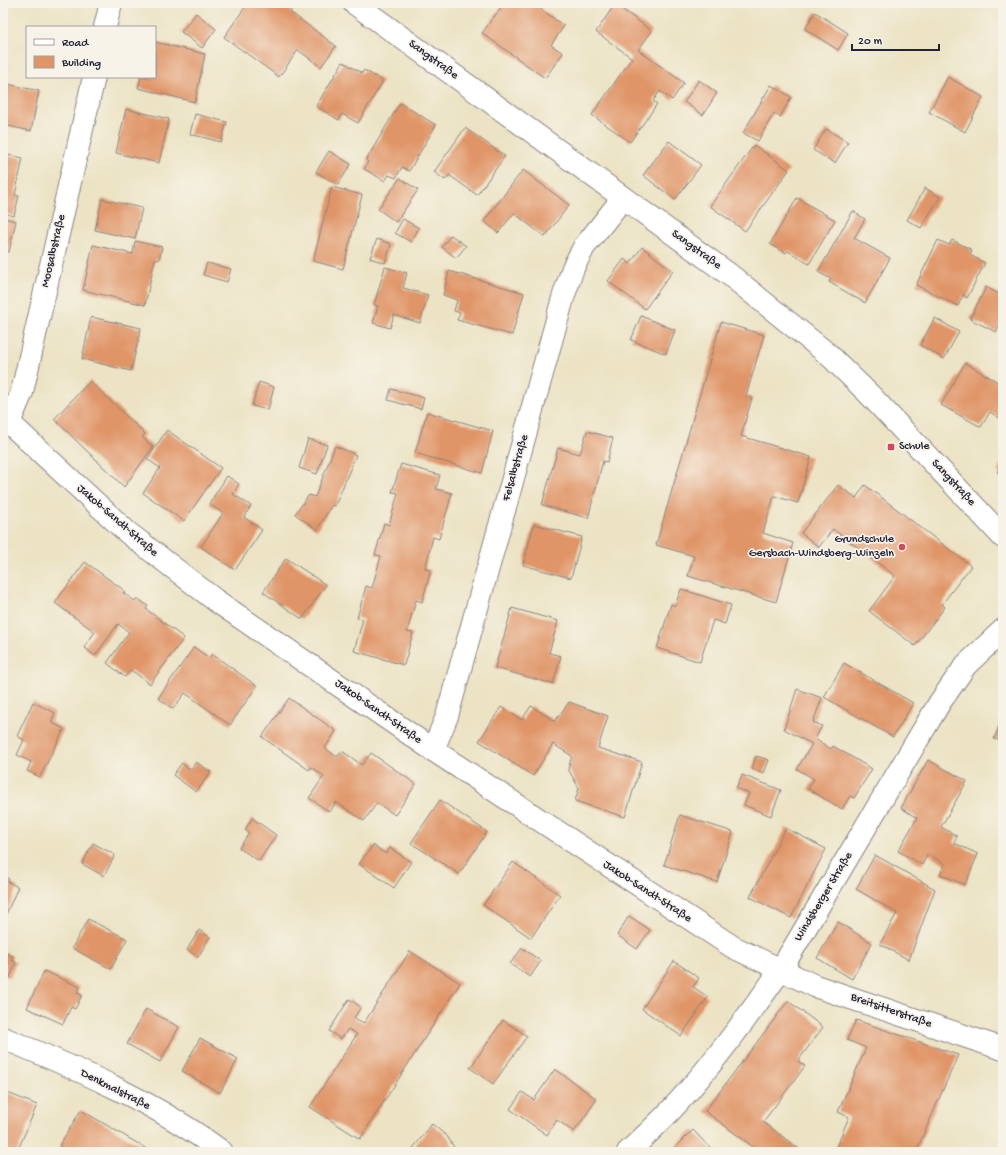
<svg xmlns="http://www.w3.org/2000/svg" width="1006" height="1155" viewBox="0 0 1006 1155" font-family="'Gochi Hand',sans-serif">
	<rect width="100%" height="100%" fill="#f7f3e8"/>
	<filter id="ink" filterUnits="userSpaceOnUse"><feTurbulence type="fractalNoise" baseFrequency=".025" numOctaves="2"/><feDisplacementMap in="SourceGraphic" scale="8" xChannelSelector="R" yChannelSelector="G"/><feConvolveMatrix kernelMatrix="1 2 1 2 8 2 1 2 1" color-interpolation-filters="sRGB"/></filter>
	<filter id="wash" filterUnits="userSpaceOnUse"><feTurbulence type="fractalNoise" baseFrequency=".012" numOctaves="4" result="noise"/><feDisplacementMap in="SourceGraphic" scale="16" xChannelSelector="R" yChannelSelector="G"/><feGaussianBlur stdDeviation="0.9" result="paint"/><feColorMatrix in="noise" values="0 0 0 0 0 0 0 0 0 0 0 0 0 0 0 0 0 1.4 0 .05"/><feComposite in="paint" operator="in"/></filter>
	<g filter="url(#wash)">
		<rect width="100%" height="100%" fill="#ece3c4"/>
		<g id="blocks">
			<g fill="#e09567">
				<path d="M248 3H294L295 4 290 12 336 46 321 67 298 50 279 77 224 37Z"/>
				<path d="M504 3H533L564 26 551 45 563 53 545 78 482 33Z"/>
				<path d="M615 4 652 31 638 50 684 83 672 100 660 91 653 101 657 104 630 142 592 115 632 58 596 32Z"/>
				<path d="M815 12 848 33 838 50 805 29Z"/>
				<path d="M196 13 216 29 202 48 181 32Z"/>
				<path d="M155 42 205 54 195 102 138 88 141 77H155Z"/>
				<path d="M343 62 362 73 364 70 383 81 358 123 342 114 339 120 316 106Z"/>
				<path d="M948 77 983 97 965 132 929 112Z"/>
				<path d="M699 80 717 93 703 115 684 102Z"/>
				<path d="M3 83 39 91 31 131 3 125Z"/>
				<path d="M771 85 791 97 780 117 774 113 758 141 743 133Z"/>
				<path d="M400 103 436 125 409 171 402 167 396 178 389 175 385 181 364 169 368 162 366 160Z"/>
				<path d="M126 109 169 119 159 163 116 153Z"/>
				<path d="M195 114 227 122 221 142 190 134Z"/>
				<path d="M465 128 505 156 477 195 449 175 445 180 434 172Z"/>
				<path d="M826 129 848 142 835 163 813 150Z"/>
				<path d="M669 141 701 165 675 200 643 175Z"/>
				<path d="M754 145 789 170 745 231 710 206Z"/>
				<path d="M329 151 351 164 338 185 316 172Z"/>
				<path d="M3 154 23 158 15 195 19 196 14 216 3 213Z"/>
				<path d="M523 170 569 205 545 237 514 213 498 233 484 221Z"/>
				<path d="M400 178 418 190 396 222 378 209Z"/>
				<path d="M332 187 362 195 343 269 313 261Z"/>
				<path d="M925 188 940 197 921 228 907 220Z"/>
				<path d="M797 198 835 220 809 264 788 251 786 253 770 244Z"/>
				<path d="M102 199 142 208 135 239 95 230Z"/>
				<path d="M853 211 865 219 854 238 890 258 865 303 829 282 831 279 818 272Z"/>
				<path d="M3 218 16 221 9 252 3 251Z"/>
				<path d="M403 219 419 228 411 242 395 233Z"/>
				<path d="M451 235 466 246 456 258 442 247Z"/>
				<path d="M377 239 391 244 385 263 370 258Z"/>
				<path d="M938 240 949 245 952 240 972 250 970 255 985 263 967 298 963 295 958 306 916 285Z"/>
				<path d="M135 241 162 247 159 260 155 259 145 305 83 290 93 245 133 254Z"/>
				<path d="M642 247 673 271 645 309 608 281 624 259 630 264Z"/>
				<path d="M207 263 231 269 227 282 203 275Z"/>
				<path d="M385 267 407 273 403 288 428 295 420 323 394 315 390 328 373 323 378 306 374 305Z"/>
				<path d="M449 271 524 293 512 335 457 320 460 313 454 311 457 300 443 295Z"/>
				<path d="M986 287 1003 296V318L996 332 970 319Z"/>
				<path d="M3 296 8 301 3 306Z"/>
				<path d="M641 316 675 330 666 354 631 340Z"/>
				<path d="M91 317 141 328 131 371 82 359Z"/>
				<path d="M935 318 959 332 944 359 920 345Z"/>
				<path d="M721 322 764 335 746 396 752 398 741 436 811 457 798 503 774 496 763 533 793 543 776 602 688 576 694 556 656 545Z"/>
				<path d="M965 363 1003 385V412L999 418 990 412 981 427 941 405Z"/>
				<path d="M90 381 145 434 142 437 153 447 124 487 54 419Z"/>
				<path d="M259 382 274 387 268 410 252 406Z"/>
				<path d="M391 389 424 398 421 409 388 400Z"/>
				<path d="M427 412 493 431 482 473 415 453Z"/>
				<path d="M167 430 221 468 184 521 143 493 160 468 147 459Z"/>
				<path d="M587 431 613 438 607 462 603 461 588 518 542 505 558 448 580 454Z"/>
				<path d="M308 439 327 445 317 474 299 468Z"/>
				<path d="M335 446 356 455 335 506 332 505 317 530 295 514 309 495 315 497Z"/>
				<path d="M1003 460V475L997 472Z"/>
				<path d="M401 464 440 475 436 489 452 493 439 539 433 537 425 569 431 570 422 602 416 600 407 632 413 633 404 665 354 651 363 619 357 618 366 586 372 588 381 556 375 555 384 523 389 525 398 493 392 492Z"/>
				<path d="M227 476 239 484 233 494 251 506 244 517 262 530 235 570 201 547 223 513 209 504Z"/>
				<path d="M838 485 856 498 865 485 971 566 942 604 945 607 915 646 869 611 895 576 833 529 819 547 801 533Z"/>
				<path d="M534 524 582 537 571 578 523 565Z"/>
				<path d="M286 558 326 585 302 619 263 592Z"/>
				<path d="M85 562 125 591 123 593 135 601 137 598 148 606 146 609 184 638 150 684 131 670 125 677 107 663 129 632 118 624 95 656 84 647 95 632 55 603Z"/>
				<path d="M681 589 731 605 725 624 713 620 700 662 657 648 671 604 675 606Z"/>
				<path d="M512 608 558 621 549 653 561 656 553 684 495 668Z"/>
				<path d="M194 647 209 658 212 654 257 686 230 725 185 693 173 709 158 698Z"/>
				<path d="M844 663 913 703 893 737 824 697Z"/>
				<path d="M797 689 822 698 813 722 822 726 815 739 831 749 833 746 872 769 854 798 850 796 842 809 808 789 814 779 797 769 812 744 784 729Z"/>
				<path d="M289 698 336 731 325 748 337 757 342 751 362 765 371 753 416 784 395 815 377 803 364 821 336 802 330 812 309 798 324 776 311 767 309 770 262 737Z"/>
				<path d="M33 702 55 713 51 722 64 729 40 777 27 771 31 762 17 755 24 740 17 736Z"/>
				<path d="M569 702 608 716 598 748 642 762 625 817 575 801 579 788 568 769 572 756 553 744 533 776 479 741 501 707 522 720 531 706 555 721Z"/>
				<path d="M1003 716V741L994 739Z"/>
				<path d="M756 756 769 760 764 773 752 769Z"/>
				<path d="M928 760 967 781 941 827 957 836 954 843 978 854 965 885 940 874 945 864 928 854 922 865 898 851 917 818 901 808Z"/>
				<path d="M196 762 211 772 196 792 173 775 182 763 190 770Z"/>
				<path d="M742 775 781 790 771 816 744 805 749 793 736 788Z"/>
				<path d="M440 800 487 832 459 874 411 843Z"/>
				<path d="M680 815 733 832 717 882 664 865Z"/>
				<path d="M252 818 276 835 259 861 239 848 249 833 245 830Z"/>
				<path d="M786 828 826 849 791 918 750 897Z"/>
				<path d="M93 843 115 855 104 876 82 864Z"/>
				<path d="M373 845 386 854 390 848 411 862 394 888 359 864Z"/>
				<path d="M875 855 935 889 909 960 880 944 897 913 856 889Z"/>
				<path d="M513 862 560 895 531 938 483 905Z"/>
				<path d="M3 876 9 879 8 882 18 887 3 921Z"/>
				<path d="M629 916 650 930 637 949 617 935Z"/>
				<path d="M88 919 127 939 111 969 72 948Z"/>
				<path d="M838 922 872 943 852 979 817 958Z"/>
				<path d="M199 930 210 937 198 957 187 950Z"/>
				<path d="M522 948 541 961 530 977 510 964Z"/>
				<path d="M410 951 460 983 360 1139 310 1107 357 1034 348 1029 341 1039 329 1031 349 999 361 1007 354 1018 364 1023Z"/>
				<path d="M3 952 13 956 11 960 16 962 10 978 5 976 3 982Z"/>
				<path d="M674 961 699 978 693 987 708 997 681 1036 642 1009Z"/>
				<path d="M44 971 80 987 77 993 82 995 75 1009 71 1007 63 1024 27 1008Z"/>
				<path d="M788 1001 823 1027 798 1061 805 1066 763 1122 803 1152H760L705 1111Z"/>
				<path d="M146 1009 179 1027 160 1062 127 1044Z"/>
				<path d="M503 1020 527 1036 493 1084 470 1068Z"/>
				<path d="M856 1020 958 1055 916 1152H834L849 1117 838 1112 866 1048 847 1040Z"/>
				<path d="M200 1038 238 1059 220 1093 182 1071Z"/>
				<path d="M555 1069 597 1099 574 1132 557 1120 547 1135 510 1109 522 1092 534 1100Z"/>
				<path d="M3 1091 37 1105 17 1152H3Z"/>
				<path d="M81 1110 142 1146 151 1152H70L59 1146Z"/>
				<path d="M432 1124 447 1136 457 1152H410Z"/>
				<path d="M693 1130 714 1152H670L685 1137Z"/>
			</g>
		</g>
	</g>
	<g filter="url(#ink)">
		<use href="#blocks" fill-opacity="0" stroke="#878280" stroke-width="1"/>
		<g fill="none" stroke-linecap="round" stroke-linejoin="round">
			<defs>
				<g id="minor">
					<path d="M354 3 730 275 829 355 870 395 1003 537"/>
					<path d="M105 27 111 3"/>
					<path d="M3 417 127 532 215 600 433 750 733 947 815 986 1003 1049"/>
					<path d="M9 423 22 392 94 77"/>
					<path d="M433 750 447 716 563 298 573 268 584 247 623 198"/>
					<path d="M3 1038C76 1068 159 1104 222 1152"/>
					<path d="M628 1152C643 1138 658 1124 672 1109 712 1066 747 1018 780 971L940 702 966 665 1003 630"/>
				</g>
			</defs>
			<use href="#minor" stroke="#878280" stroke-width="24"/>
			<use href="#minor" stroke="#fff" stroke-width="22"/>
		</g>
	</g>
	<g fill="#d1495b" stroke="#f7f3e8" stroke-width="1.5">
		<rect x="887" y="443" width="8" height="8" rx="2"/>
		<circle cx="902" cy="547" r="4"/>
	</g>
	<g text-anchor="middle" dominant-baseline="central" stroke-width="3.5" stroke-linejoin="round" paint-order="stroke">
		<g font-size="12" fill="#22223b" stroke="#f7f3e8">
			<text transform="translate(433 60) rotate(36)">Sangstraße</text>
			<text transform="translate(696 250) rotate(36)">Sangstraße</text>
			<text transform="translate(54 251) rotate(-77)">Moosalbstraße</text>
			<text transform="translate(516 468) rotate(-74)">Felsalbstraße</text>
			<text transform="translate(953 483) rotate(47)">Sangstraße</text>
			<text transform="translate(117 521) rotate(41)">Jakob-Sandt-Straße</text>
			<text transform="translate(378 712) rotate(35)">Jakob-Sandt-Straße</text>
			<text transform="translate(647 892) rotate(33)">Jakob-Sandt-Straße</text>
			<text transform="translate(824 897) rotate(-59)">Windsberger Straße</text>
			<text transform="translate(891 1011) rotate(19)">Breitsitterstraße</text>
			<text transform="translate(115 1090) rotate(27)">Denkmalstraße</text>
		</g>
		<g font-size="12" fill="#22223b" stroke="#f7f3e8" text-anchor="start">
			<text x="899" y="447">Schule</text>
			<text x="894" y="540" text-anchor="end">Grundschule<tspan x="894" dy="14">Gersbach-Windsberg-Winzeln</tspan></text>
		</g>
	</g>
	<rect width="1006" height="1155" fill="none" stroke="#f7f3e8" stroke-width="16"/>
	<rect x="26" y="26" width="130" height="52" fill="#f7f3e8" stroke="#a29fa3"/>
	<rect x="34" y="39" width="20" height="6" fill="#ffffff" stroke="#a29fa3"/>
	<text x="62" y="46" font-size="12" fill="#22223b">Road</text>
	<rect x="34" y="56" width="20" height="12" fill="#e09567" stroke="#a29fa3"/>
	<text x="62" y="66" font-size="12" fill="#22223b">Building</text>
	<path d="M852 44v6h87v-6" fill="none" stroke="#22223b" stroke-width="2"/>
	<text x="858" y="44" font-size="12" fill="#22223b" stroke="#f7f3e8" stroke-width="3" paint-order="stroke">20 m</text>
</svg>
